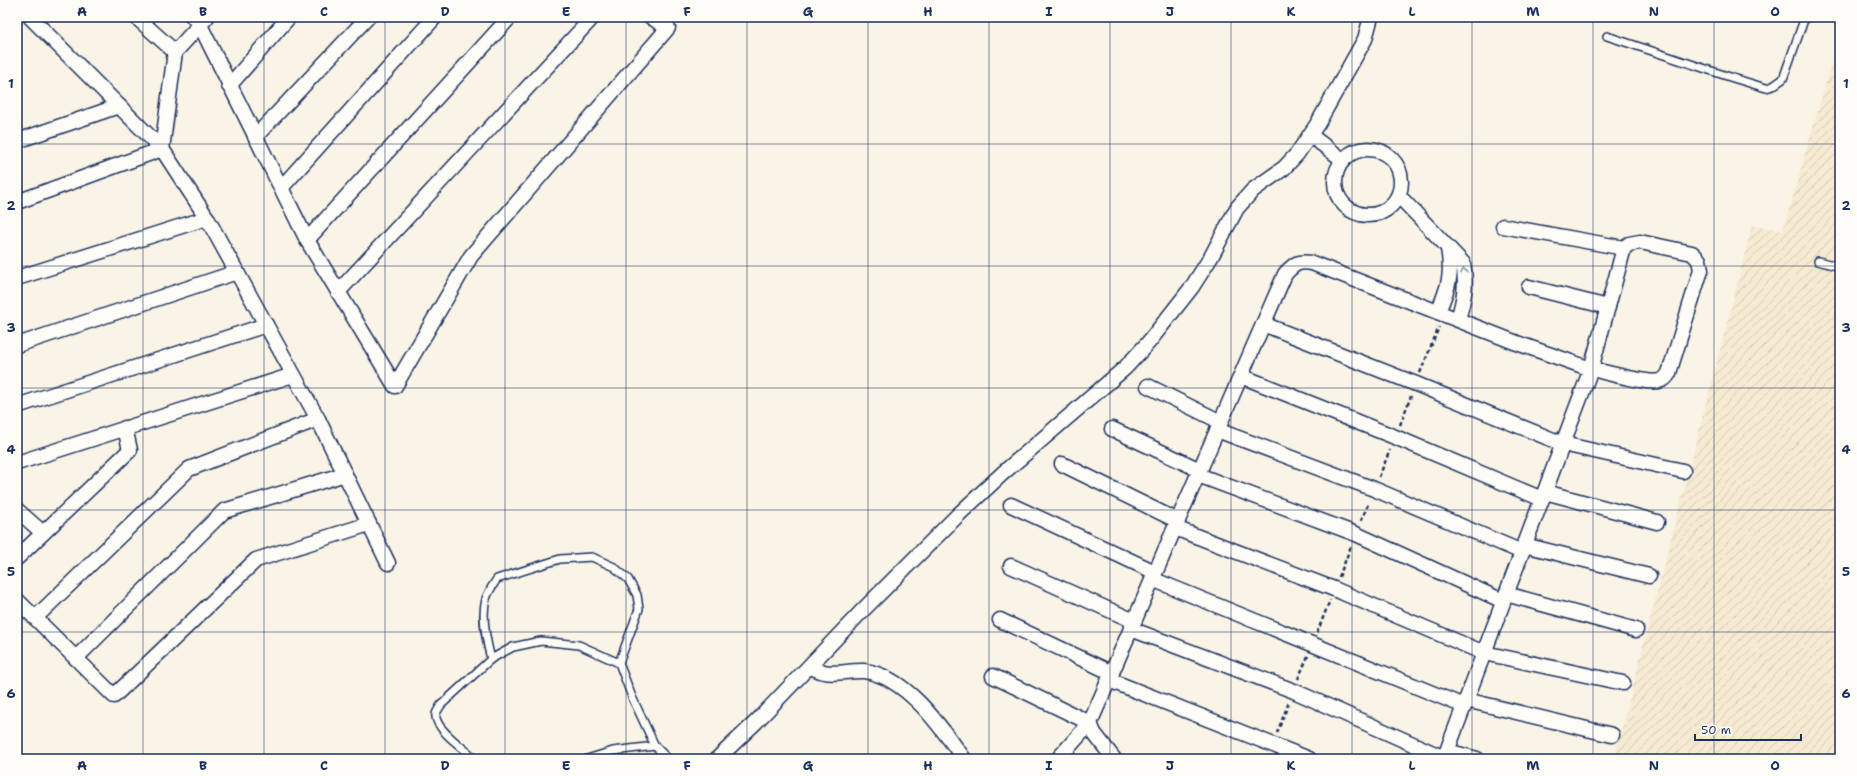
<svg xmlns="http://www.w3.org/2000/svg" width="1857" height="776" viewBox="0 0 1857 776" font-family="'Shantell Sans',sans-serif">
	<defs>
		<pattern id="industrial-furrows" width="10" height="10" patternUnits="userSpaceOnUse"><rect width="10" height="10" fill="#f7ead2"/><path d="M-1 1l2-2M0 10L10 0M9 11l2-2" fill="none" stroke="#d3c9b7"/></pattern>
	</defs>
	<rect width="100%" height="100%" fill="#faf4e6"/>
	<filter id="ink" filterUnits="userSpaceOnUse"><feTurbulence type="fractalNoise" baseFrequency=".025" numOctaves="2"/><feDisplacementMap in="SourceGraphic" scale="8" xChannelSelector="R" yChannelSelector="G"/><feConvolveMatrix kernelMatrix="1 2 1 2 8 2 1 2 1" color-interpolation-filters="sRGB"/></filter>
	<g filter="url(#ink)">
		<path fill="url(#industrial-furrows)" d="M1840 35V759H1614L1752 226 1783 230Z"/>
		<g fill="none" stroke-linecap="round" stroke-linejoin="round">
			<defs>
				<g id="service">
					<path d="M1607 36 1733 78 1766 88 1773 86 1783 79 1805 17"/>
					<path d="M1818 261 1840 267"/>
					<path d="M491 659 513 647 541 641 579 645 619 663"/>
					<path d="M476 759C466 750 433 728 436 714 437 711 439 708 441 705L491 659C486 640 481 617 486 599 488 592 493 585 497 579L560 559 592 557 614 567 628 579 637 595 639 609 619 663 632 697 655 746"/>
					<path d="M587 759 613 751 655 746 668 759"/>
				</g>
				<g id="minor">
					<path d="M30 17 162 149 207 218 318 419 388 563"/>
					<path d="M136 17 175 52"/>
					<path d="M193 17 200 25 307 240 395 386 471 256 668 28 651 17"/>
					<path d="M229 86 289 17"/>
					<path d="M1310 135 1343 160"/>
					<path d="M255 137 368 17"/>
					<path d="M17 141 119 106"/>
					<circle cx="1368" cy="182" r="33"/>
					<path d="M281 188 435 17"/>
					<path d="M1399 196 1463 263C1467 283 1464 300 1458 319"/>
					<path d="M17 202 162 149 175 52 207 17"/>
					<path d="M1503 226 1624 248"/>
					<path d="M307 240 510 17"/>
					<path d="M1640 242 1692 253 1699 260 1701 270 1669 373C1667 377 1664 380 1659 381 1647 384 1605 372 1591 369L1624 248 1629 244Z"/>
					<path d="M17 278 207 218"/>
					<path d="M1529 287 1608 307"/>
					<path d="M338 292 593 17"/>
					<path d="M1438 312C1448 288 1453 275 1448 249"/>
					<path d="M1263 324 1416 384 1563 444 1683 471"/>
					<path d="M17 345 237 272"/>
					<path d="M1241 376 1395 437 1542 499"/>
					<path d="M1148 386 1221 422"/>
					<path d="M17 406 266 325"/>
					<path d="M1112 429 1200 470"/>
					<path d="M1217 430 1374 489 1522 552"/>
					<path d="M17 463 293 375"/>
					<path d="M1062 464 1178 521"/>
					<path d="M1198 475 1356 534 1503 601"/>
					<path d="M1545 492 1657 522"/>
					<path d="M1011 505 1155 572"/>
					<path d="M17 510 43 533"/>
					<path d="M1175 528 1334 589 1484 653 1623 683"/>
					<path d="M1524 545 1649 576"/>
					<path d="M17 558 130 450 125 428"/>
					<path d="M1011 566 1134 621"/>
					<path d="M1152 579 1464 706"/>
					<path d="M1506 594 1636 630"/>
					<path d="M17 600 114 696 256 560 369 524"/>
					<path d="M35 618 189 469 318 419"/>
					<path d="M1000 620 1112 673"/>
					<path d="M1131 629 1294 691 1444 758"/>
					<path d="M76 658 224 511 345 474"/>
					<path d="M810 667C814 668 819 671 824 672 837 675 851 670 864 671 906 676 941 727 964 759"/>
					<path d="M993 676 1090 723 1094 733 1114 759"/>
					<path d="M1109 680 1309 759"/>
					<path d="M1466 700 1612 735"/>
					<path d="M1447 751 1477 759"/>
					<path d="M717 759 756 722 860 613 958 515 1003 473 1125 368 1148 343 1192 287 1211 257 1237 208 1253 190 1284 168 1297 154 1318 123 1365 39 1371 17"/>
					<path d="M1058 759 1090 723 1285 274C1295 263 1298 261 1312 263L1517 343 1591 369 1444 759"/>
				</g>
			</defs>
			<use href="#service" stroke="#1b2f5e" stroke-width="10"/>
			<use href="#minor" stroke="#1b2f5e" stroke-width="17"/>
			<g stroke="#1b2f5e" stroke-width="2.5" stroke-dasharray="4 3" stroke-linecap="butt">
				<path d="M1420 373 1439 327"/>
				<path d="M1400 425 1411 396"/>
				<path d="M1379 477 1390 450"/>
				<path d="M1361 521 1369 502"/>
				<path d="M1339 577 1351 546"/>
				<path d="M1317 633 1330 600"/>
				<path d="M1298 679 1308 656"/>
				<path d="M1277 733 1289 702"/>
			</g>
			<use href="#service" stroke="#fdfcf7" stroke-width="7"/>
			<use href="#minor" stroke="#fdfcf7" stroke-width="14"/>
		</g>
		<defs><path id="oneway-chevron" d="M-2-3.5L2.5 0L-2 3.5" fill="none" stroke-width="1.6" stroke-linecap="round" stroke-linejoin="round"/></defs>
		<use stroke="#8c96aa" href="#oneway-chevron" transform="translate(1464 271) rotate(-100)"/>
	</g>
	<path fill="none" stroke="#1b2f5e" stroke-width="1" stroke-opacity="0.55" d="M143 17V759M264 17V759M385 17V759M505 17V759M626 17V759M747 17V759M868 17V759M989 17V759M1110 17V759M1231 17V759M1352 17V759M1472 17V759M1593 17V759M1714 17V759M17 144H1840M17 266H1840M17 388H1840M17 510H1840M17 632H1840"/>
	<rect width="1857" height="776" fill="none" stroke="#fdfcf7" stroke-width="44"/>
	<path d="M1695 734v6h106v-6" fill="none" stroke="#1b2f5e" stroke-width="2"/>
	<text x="1701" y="734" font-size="12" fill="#1b2f5e" stroke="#fdfcf7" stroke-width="3" paint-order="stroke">50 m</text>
	<rect x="22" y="22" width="1813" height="732" fill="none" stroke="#1b2f5e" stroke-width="1.5"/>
	<g font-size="13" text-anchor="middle" font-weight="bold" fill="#1b2f5e">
		<text x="82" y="16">A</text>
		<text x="203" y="16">B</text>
		<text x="324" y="16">C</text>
		<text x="445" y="16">D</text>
		<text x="566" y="16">E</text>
		<text x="687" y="16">F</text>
		<text x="808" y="16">G</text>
		<text x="928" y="16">H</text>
		<text x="1049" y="16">I</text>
		<text x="1170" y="16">J</text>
		<text x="1291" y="16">K</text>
		<text x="1412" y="16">L</text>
		<text x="1533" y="16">M</text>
		<text x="1654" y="16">N</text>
		<text x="1775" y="16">O</text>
		<text x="11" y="88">1</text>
		<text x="1846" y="88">1</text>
		<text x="11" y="210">2</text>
		<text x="1846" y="210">2</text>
		<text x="11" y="332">3</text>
		<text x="1846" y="332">3</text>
		<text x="11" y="454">4</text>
		<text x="1846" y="454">4</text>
		<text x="11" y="576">5</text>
		<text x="1846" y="576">5</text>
		<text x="11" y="698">6</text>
		<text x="1846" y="698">6</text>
		<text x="82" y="770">A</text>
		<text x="203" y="770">B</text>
		<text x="324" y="770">C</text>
		<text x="445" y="770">D</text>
		<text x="566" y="770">E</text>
		<text x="687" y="770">F</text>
		<text x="808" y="770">G</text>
		<text x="928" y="770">H</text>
		<text x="1049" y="770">I</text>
		<text x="1170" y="770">J</text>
		<text x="1291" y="770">K</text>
		<text x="1412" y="770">L</text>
		<text x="1533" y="770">M</text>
		<text x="1654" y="770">N</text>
		<text x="1775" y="770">O</text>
	</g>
</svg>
